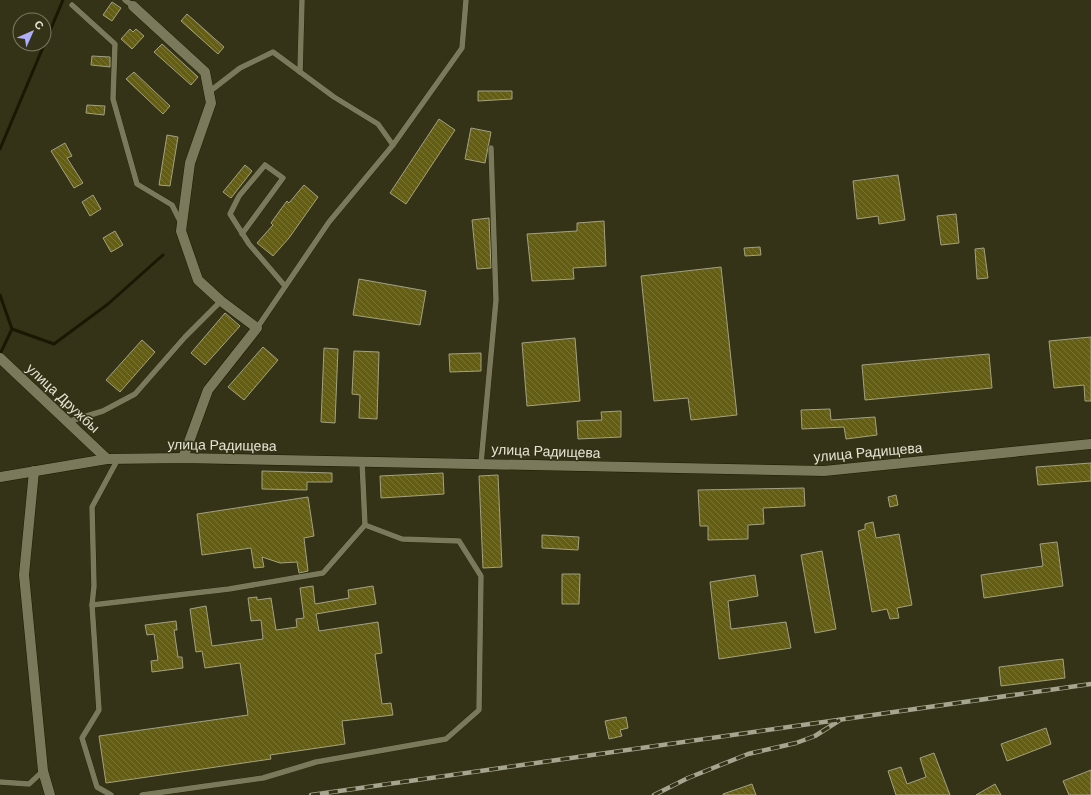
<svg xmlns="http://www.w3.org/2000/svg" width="1091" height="795" viewBox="0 0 1091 795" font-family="'DM Sans',sans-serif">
	<defs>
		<pattern id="building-back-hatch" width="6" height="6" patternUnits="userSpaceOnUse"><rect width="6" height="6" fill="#645e13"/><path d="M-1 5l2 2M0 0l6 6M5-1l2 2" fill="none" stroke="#7a7534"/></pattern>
	</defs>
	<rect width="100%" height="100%" fill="#353317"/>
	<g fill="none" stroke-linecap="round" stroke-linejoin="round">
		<g stroke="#1a1803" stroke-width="3">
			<path d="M0 149 63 0"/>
			<path d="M0 295 12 329 0 354"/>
			<path d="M12 329 54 344 108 304 163 255"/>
		</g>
	</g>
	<g fill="url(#building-back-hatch)" stroke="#a3a181">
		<path d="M112 2 121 8 112 21 103 15Z"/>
		<path d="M187 14 224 47 218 54 181 21Z"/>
		<path d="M130 29 133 32 136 29 144 36 132 49 121 39Z"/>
		<path d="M162 44 198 77 191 85 154 52Z"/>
		<path d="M92 56 110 57V67L91 65Z"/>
		<path d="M134 72 170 106 163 114 126 79Z"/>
		<path d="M478 91H512V99L478 101Z"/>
		<path d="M87 105 105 106 104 115 86 113Z"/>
		<path d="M439 119 455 130 406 204 390 193Z"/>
		<path d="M471 128 491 132 485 163 465 159Z"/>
		<path d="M167 135 178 137 170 186 159 185Z"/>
		<path d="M65 143 72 156 67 158 83 183 74 188 51 151Z"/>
		<path d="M245 165 252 171 231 198 223 192Z"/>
		<path d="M898 175 905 220 879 224 878 216 857 219 853 181Z"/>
		<path d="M304 185 318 197 289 238 273 256 257 243 273 225 271 223 281 209 287 201 289 203Z"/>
		<path d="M93 195 101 209 90 216 82 202Z"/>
		<path d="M956 214 959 243 941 245 937 216Z"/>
		<path d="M489 218 491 268 477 269 472 220Z"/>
		<path d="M604 221 606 266 573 268 574 279 532 281 527 234 577 231V223Z"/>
		<path d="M115 231 123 245 111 252 103 238Z"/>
		<path d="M760 247 761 255 745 256 744 248Z"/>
		<path d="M984 248 988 278 977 279 975 249Z"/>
		<path d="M721 267 737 415 691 420 688 398 654 401 641 276Z"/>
		<path d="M359 279 426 291 420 325 353 315Z"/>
		<path d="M225 313 240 326 205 365 191 353Z"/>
		<path d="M1091 337V401H1085L1084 385 1054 388 1049 341Z"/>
		<path d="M575 338 580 401 527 406 522 343Z"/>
		<path d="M142 340 155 352 120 392 106 380Z"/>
		<path d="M263 347 278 360 244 400 228 387Z"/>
		<path d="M324 348 338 349 335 423 321 422Z"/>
		<path d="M354 351 379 352 377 419 359 418 360 395 352 394Z"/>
		<path d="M481 353V371L450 372 449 354Z"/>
		<path d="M989 354 992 388 865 400 862 365Z"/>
		<path d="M830 409 831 420 875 417 877 435 846 439 844 427 802 429 801 410Z"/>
		<path d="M621 411V437L578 439 577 421 602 420 601 412Z"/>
		<path d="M1091 463V481L1038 485 1036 467Z"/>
		<path d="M262 471 332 473V482H307V490L262 489Z"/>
		<path d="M443 473 444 494 381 498 380 476Z"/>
		<path d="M498 475 502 567 483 568 479 476Z"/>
		<path d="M804 488 805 506 763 508 764 524 748 525V539L708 540V526H700L698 490Z"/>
		<path d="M896 495 898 505 890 507 888 497Z"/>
		<path d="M308 497 314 536 304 538 308 571 299 573 297 562 280 563 262 557 264 567 254 568 251 548 202 555 197 514Z"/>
		<path d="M873 522 876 538 899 534 912 605 897 608 899 618 890 619 887 609 872 612 858 531 865 529V524Z"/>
		<path d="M542 535 579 537 578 550 542 548Z"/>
		<path d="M1057 542 1063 586 984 598 981 575 1043 566 1040 544Z"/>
		<path d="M822 551 836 629 815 633 801 555Z"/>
		<path d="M562 574H580L579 604H562Z"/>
		<path d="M755 575 758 596 728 601 731 629 786 622 791 648 719 659 710 582Z"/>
		<path d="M313 586 315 604 349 598 348 590 373 586 376 604 316 614 319 631 378 622 382 653 375 654 382 704 391 703 393 715 342 721 345 744 270 755 271 759 106 783 99 736 248 715 240 663 205 668 202 651 196 652 190 609 206 606 212 646 263 639 261 620 251 621 248 598 257 597V600L271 598 276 630 297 627 296 619 304 618 300 588Z"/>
		<path d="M176 621 177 630H174L178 657H182L183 668 152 672 151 661 158 660 154 634 147 635 145 625Z"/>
		<path d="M1063 659 1065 678 1001 686 999 667Z"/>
		<path d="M626 717 628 728 620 730 622 736 609 739 605 721Z"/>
		<path d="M1046 728 1051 744 1007 761 1001 744Z"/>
		<path d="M934 753 950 795H896L888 771 901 767 907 784 926 777 920 758Z"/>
		<path d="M1091 770V795H1069L1063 781Z"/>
		<path d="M752 784 756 795H723V794Z"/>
		<path d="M995 784 1001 795H976Z"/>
	</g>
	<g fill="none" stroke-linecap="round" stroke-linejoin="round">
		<defs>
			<g id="service">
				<path d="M125 0 133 6"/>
				<path d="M72 5 115 44 113 99 137 184 172 205 181 223"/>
				<path d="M300 72 302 0"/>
				<path d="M209 92 240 68 273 52 334 97 378 124 393 145"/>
				<path d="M242 234 283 178 265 165 239 196 230 214 249 244 285 286"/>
				<path d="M257 328 329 222 393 145 462 48 466 0"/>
				<path d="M67 422 103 411 135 394 185 337 221 301"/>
				<path d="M481 463 496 300 491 148"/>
				<path d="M92 605 229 589 323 573 365 525"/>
				<path d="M0 782 29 784 43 771"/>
				<path d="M111 795 97 787 82 738 99 710 92 605 94 586 92 507 118 459"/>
				<path d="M142 795 263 778 316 762 446 739 479 710 481 576 459 541 402 539 365 525 362 461"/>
			</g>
			<g id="minor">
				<path d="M133 6 205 72 211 103 190 163 181 231 198 280 221 301 257 328 208 390 183 458"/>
				<path d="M0 358 107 459"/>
				<path d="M34 471 24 575 43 771 50 795"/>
				<path d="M0 477 107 459 183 458 824 471 1091 444"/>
			</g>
		</defs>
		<use href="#service" stroke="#1d1a01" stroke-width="6"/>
		<use href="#minor" stroke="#1d1a01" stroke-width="11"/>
		<use href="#service" stroke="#7b795b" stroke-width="5.5"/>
		<use href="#minor" stroke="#7b795b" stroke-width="10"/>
		<defs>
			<g id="rail">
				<path d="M311 795 1091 684"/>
				<path d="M654 795 688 778 748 754 796 743 815 736 840 720"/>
			</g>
		</defs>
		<use href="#rail" stroke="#a6a590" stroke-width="4.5"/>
		<use href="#rail" stroke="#353317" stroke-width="3" stroke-dasharray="9" stroke-linecap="butt"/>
	</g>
	<g text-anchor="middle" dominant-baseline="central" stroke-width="3" stroke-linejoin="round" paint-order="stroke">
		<g font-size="14" fill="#e6e5d4" stroke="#353317">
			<text transform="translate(63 398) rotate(43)">улица Дружбы</text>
			<text transform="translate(222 445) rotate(1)">улица Радищева</text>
			<text transform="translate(546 451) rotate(2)">улица Радищева</text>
			<text transform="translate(868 452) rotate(-5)">улица Радищева</text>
		</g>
	</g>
	<g transform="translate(32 32) rotate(45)"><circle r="19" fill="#353317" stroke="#7c7a63"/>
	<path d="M0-3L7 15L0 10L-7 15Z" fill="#afaefa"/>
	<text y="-6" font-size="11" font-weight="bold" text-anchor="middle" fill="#e6e5d4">С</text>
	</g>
</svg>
